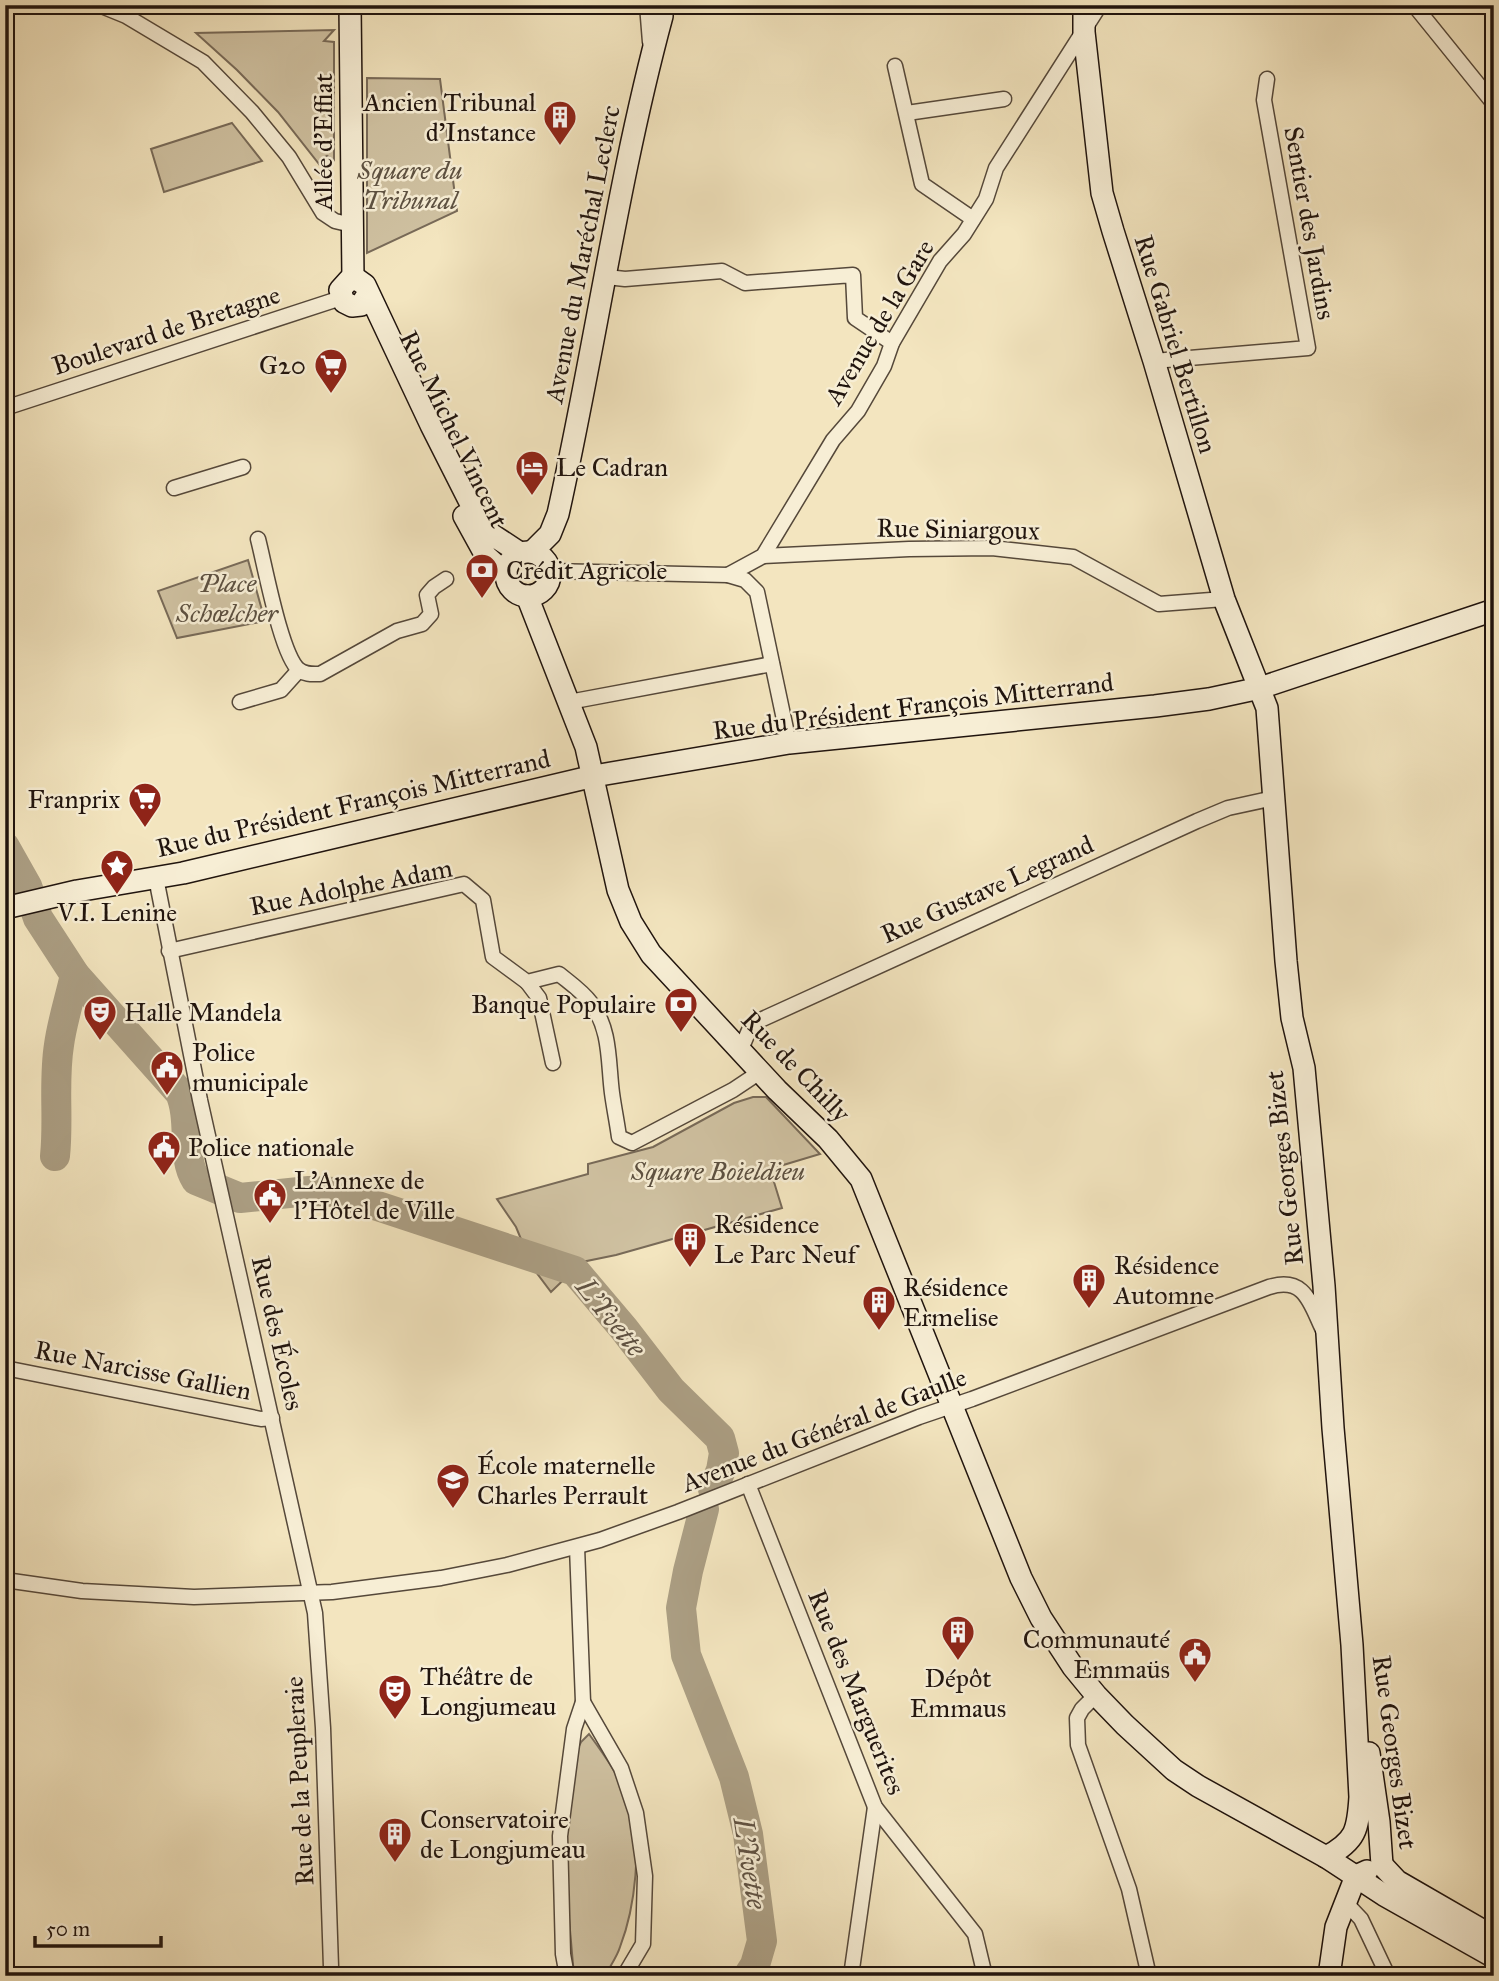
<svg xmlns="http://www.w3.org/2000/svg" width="1499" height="1981" viewBox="0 0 1499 1981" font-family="'IM FELL Great Primer',serif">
	<rect width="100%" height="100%" fill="#f3e5bf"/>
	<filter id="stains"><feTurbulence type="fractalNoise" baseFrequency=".00286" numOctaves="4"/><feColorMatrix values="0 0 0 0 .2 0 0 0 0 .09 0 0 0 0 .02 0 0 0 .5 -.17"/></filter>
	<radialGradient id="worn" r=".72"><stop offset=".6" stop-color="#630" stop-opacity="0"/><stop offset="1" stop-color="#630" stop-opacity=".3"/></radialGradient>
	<g fill="#cfc1a1" stroke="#786a58" stroke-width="2">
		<path d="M334 30 324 41 334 42V160L327 156 321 159 319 164 278 112 237 70 196 33Z"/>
		<path d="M367 78 440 79 457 211 367 253Z"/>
		<path d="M232 123 262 161 164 192 151 149Z"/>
		<path d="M248 560 265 621 177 638 158 591Z"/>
		<path d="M753 1097H766L820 1154 770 1169 782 1208 616 1255 582 1262 551 1292 533 1268 516 1227 497 1199 588 1174V1164L653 1147 734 1103Z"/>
		<path d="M589 1734C605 1756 621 1778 629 1804 643 1844 635 1908 620 1947 617 1957 610 1966 605 1976H574L562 1838 576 1752 581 1742Z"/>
	</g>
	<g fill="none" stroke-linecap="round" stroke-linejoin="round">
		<g stroke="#ab9e83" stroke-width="30">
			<path d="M5 847 27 886 38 918 75 975 180 1093C192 1120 181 1157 196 1180L240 1198 309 1191 335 1192 575 1271 624 1329 671 1390 720 1438 724 1453 721 1470 713 1489"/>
			<path d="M55 1156C59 1119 53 1082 59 1045 62 1022 70 998 75 975"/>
			<path d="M704 1509 688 1571 681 1608 686 1655 734 1777 748 1834 762 1941 755 1965 748 1976"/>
		</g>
		<defs>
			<g id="street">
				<path d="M99 5 126 16 203 62 252 112 289 157 323 213 335 221 352 225"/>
				<path d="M647 5 650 42"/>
				<path d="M1414 5 1494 104"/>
				<path d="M895 66 922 184 973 219"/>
				<path d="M907 113 1004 99"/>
				<path d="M607 277 625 279 722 271 745 283 853 275 855 318 892 343"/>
				<path d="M1154 361 1308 348 1264 100 1267 79"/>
				<path d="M5 408 341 298"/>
				<path d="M174 488 243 467"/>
				<path d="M258 539C265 566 281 655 299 670 306 675 312 674 320 674L397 631 422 624 431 614 427 595 434 587 446 579"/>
				<path d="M763 556 909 549 992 548 1073 557 1159 604 1224 599"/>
				<path d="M550 571 728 575 745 580 757 592 789 743"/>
				<path d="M728 575 763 556 833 440 858 411 884 366 892 343 940 261 964 234 986 199 996 168 1100 5"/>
				<path d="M240 702 281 690 299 670"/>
				<path d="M569 702 772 664"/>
				<path d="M156 878 200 1100 315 1613 323 1728 331 1967"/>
				<path d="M169 951 464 884 483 900 493 957 527 982 559 974C570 983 582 991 591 1003 611 1030 608 1062 612 1093 614 1108 617 1122 619 1137L632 1143 733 1090 760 1072"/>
				<path d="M527 982 539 998 553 1063"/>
				<path d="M739 1049C748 1041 745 1030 756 1022L1197 821 1228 808 1274 798"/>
				<path d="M5 1368 261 1419 272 1418"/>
				<path d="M748 1484 875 1807 975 1934 985 1976"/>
				<path d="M5 1580 82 1591 194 1597 332 1592 441 1578 507 1565 600 1540 678 1512 919 1417 972 1399 1269 1287C1305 1276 1310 1303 1323 1330"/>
				<path d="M1096 1695 1082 1709 1077 1718 1078 1745 1129 1889 1149 1976"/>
				<path d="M583 1702 621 1768 636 1813 645 1876 643 1944 624 1976"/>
				<path d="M1345 1902 1361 1919 1388 1976"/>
				<path d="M567 1976 563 1954 560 1836 574 1729 583 1702 577 1547"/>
				<path d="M851 1976 875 1807"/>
			</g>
			<g id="secondary">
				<path d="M350 5 353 279"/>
				<path d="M1084 5V32L1102 193 1113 231 1154 361 1224 599 1267 708 1286 961 1292 1018 1304 1068 1324 1286 1333 1428 1352 1645 1360 1797C1358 1830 1356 1841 1326 1857"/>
				<path d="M368 294 361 305 352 306 344 302 340 290 349 280H358L365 285 431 425 477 516 491 534 520 553"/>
				<path d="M464 516 486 556 506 574"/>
				<path d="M532 552 550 534 558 514C595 348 618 179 662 16V5"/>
				<circle cx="528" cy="574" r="22"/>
				<path d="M527 596 586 747 618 890 631 922 651 954 777 1090 828 1139 861 1179 1021 1578 1041 1618 1073 1667 1096 1695 1125 1725 1174 1770 1198 1786 1326 1857 1384 1895 1494 1957"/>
				<path d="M5 908 77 891 183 873 594 776 789 743 1155 706 1209 699 1260 688 1494 610"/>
				<path d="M1369 1753 1379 1822 1382 1865"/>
				<path d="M1382 1865 1397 1881 1494 1937"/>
				<path d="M1329 1976 1336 1927 1356 1876 1367 1871"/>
			</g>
		</defs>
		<use href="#street" stroke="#55483a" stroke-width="17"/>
		<use href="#secondary" stroke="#20140e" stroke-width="24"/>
		<use href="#street" stroke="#f7eed5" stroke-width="14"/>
		<use href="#secondary" stroke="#f7eed5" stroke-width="21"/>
	</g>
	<defs>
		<symbol id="building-pin" viewBox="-11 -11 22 30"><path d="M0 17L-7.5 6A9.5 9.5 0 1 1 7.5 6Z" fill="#8f2418" stroke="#f7eed5"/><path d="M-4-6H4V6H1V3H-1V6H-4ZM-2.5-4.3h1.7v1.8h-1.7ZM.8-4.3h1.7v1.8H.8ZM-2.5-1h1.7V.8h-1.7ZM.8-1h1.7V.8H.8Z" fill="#fff"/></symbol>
		<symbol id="supermarket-pin" viewBox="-11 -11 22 30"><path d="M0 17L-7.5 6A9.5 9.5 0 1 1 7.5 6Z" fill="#8f2418" stroke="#f7eed5"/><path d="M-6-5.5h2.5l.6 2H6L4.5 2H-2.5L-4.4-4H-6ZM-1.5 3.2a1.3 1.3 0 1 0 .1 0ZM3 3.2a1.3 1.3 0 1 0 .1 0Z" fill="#fff"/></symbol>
		<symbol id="hotel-pin" viewBox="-11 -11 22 30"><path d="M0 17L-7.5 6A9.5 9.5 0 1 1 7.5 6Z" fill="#8f2418" stroke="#f7eed5"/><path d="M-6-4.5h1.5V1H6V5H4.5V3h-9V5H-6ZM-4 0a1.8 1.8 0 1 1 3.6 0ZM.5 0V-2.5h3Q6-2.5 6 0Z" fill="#fff"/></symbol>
		<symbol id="bank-pin" viewBox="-11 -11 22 30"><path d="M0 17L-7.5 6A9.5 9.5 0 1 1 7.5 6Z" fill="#8f2418" stroke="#f7eed5"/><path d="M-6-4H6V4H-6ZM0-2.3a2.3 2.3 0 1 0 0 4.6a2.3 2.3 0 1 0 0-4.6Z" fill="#fff"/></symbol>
		<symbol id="sight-pin" viewBox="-11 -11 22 30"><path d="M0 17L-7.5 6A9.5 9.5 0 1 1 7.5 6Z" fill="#8f2418" stroke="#f7eed5"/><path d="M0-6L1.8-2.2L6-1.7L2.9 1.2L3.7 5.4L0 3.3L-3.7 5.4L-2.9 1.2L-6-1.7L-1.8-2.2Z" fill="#fff"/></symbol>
		<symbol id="theatre-pin" viewBox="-11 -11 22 30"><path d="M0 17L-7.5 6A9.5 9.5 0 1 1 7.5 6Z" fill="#8f2418" stroke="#f7eed5"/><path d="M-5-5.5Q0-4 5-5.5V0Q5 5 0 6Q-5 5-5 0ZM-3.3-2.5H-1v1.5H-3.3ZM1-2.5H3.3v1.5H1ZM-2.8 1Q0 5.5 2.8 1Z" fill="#fff"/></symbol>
		<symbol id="civic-pin" viewBox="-11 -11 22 30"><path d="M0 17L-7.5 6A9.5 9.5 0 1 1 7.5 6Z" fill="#8f2418" stroke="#f7eed5"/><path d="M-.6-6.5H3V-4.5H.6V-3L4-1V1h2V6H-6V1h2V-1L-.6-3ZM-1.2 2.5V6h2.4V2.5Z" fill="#fff"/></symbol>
		<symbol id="school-pin" viewBox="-11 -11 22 30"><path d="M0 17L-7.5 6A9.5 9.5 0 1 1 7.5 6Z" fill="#8f2418" stroke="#f7eed5"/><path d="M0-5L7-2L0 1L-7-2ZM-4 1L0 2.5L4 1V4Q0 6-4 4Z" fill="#fff"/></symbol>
	</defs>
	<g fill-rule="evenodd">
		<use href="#building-pin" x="541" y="98" width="38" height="52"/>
		<use href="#supermarket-pin" x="312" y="346" width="38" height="52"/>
		<use href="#hotel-pin" x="513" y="448" width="38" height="52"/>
		<use href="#bank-pin" x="463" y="551" width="38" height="52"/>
		<use href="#supermarket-pin" x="126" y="780" width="38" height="52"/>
		<use href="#sight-pin" x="98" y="847" width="38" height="52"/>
		<use href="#bank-pin" x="662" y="985" width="38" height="52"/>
		<use href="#theatre-pin" x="81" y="993" width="38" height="52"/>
		<use href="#civic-pin" x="148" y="1048" width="38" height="52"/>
		<use href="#civic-pin" x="145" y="1128" width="38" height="52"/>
		<use href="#civic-pin" x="251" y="1176" width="38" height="52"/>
		<use href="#building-pin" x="671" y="1220" width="38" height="52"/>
		<use href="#building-pin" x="1070" y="1261" width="38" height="52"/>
		<use href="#building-pin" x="860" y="1283" width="38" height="52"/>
		<use href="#school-pin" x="434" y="1461" width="38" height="52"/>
		<use href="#building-pin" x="939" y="1613" width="38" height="52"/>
		<use href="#civic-pin" x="1176" y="1635" width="38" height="52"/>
		<use href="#theatre-pin" x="376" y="1672" width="38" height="52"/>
		<use href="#building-pin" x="376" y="1815" width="38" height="52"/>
	</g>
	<g text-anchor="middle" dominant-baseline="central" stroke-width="5" stroke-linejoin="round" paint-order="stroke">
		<g font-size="26" fill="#20140e" stroke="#f7eed5" text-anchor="start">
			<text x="536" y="102" text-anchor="end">Ancien Tribunal<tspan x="536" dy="30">d'Instance</tspan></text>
			<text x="306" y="365" text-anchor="end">G20</text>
			<text x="556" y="467">Le Cadran</text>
			<text x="506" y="570">Crédit Agricole</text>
			<text x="120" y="799" text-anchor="end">Franprix</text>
			<text x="117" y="912" text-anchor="middle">V.I. Lenine</text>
			<text x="656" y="1004" text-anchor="end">Banque Populaire</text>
			<text x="124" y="1012">Halle Mandela</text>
			<text x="192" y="1052">Police<tspan x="192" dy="30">municipale</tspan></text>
			<text x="188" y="1147">Police nationale</text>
			<text x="294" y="1180">L'Annexe de<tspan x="294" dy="30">l'Hôtel de Ville</tspan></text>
			<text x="714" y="1224">Résidence<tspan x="714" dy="30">Le Parc Neuf</tspan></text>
			<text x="1114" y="1265">Résidence<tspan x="1114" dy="30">Automne</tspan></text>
			<text x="903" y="1287">Résidence<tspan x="903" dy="30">Ermelise</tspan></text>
			<text x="477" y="1465">École maternelle<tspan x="477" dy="30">Charles Perrault</tspan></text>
			<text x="1170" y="1639" text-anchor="end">Communauté<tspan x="1170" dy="30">Emmaüs</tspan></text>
			<text x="420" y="1676">Théâtre de<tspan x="420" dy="30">Longjumeau</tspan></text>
			<text x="958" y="1678" text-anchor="middle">Dépôt<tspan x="958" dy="30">Emmaus</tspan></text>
			<text x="420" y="1819">Conservatoire<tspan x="420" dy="30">de Longjumeau</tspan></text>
		</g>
		<g font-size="26" fill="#20140e" stroke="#f7eed5">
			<text transform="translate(323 142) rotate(-90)">Allée d'Effiat</text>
			<text transform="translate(1310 223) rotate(80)">Sentier des Jardins</text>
			<text transform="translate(582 254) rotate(-79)">Avenue du Maréchal Leclerc</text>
			<text transform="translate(879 322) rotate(-59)">Avenue de la Gare</text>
			<text transform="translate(166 330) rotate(-18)">Boulevard de Bretagne</text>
			<text transform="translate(1176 344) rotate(73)">Rue Gabriel Bertillon</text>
			<text transform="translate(454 429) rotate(64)">Rue Michel Vincent</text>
			<text transform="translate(958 529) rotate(1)">Rue Siniargoux</text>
			<text transform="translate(913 706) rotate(-7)">Rue du Président François Mitterrand</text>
			<text transform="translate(353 803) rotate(-13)">Rue du Président François Mitterrand</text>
			<text transform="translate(351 887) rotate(-11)">Rue Adolphe Adam</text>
			<text transform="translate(987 889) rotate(-24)">Rue Gustave Legrand</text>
			<text transform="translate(796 1066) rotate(46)">Rue de Chilly</text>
			<text transform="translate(1284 1168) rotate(-96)">Rue Georges Bizet</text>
			<text transform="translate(278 1333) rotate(77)">Rue des Écoles</text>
			<text transform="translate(143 1370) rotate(11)">Rue Narcisse Gallien</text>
			<text transform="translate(824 1430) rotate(-21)">Avenue du Général de Gaulle</text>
			<text transform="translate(857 1692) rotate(68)">Rue des Marguerites</text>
			<text transform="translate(1395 1752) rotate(82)">Rue Georges Bizet</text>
			<text transform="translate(299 1781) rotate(-93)">Rue de la Peupleraie</text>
		</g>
		<g font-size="26" font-style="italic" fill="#5d5141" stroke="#f7eed5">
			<text x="410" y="170">Square du<tspan x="410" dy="30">Tribunal</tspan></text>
			<text x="227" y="583">Place<tspan x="227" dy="30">Schœlcher</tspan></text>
			<text x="718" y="1171">Square Boieldieu</text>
		</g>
		<g font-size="28" font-style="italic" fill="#5f5243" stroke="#f7eed5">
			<text transform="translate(611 1317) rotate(51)">L'Yvette</text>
			<text transform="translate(750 1863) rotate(81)">L'Yvette</text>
		</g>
	</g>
	<rect width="1499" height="1981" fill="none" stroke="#f3e5bf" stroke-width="28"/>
	<rect x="7" y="7" width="1485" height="1967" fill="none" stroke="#20140e" stroke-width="3.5"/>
	<rect x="14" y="14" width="1471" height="1953" fill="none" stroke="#20140e" stroke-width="2"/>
	<path d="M35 1936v10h126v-10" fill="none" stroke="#20140e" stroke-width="3.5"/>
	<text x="46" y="1936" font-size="21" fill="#20140e" stroke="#f7eed5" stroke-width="5" paint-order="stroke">50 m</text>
	<rect width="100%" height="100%" filter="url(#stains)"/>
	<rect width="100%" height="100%" fill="url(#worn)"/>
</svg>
